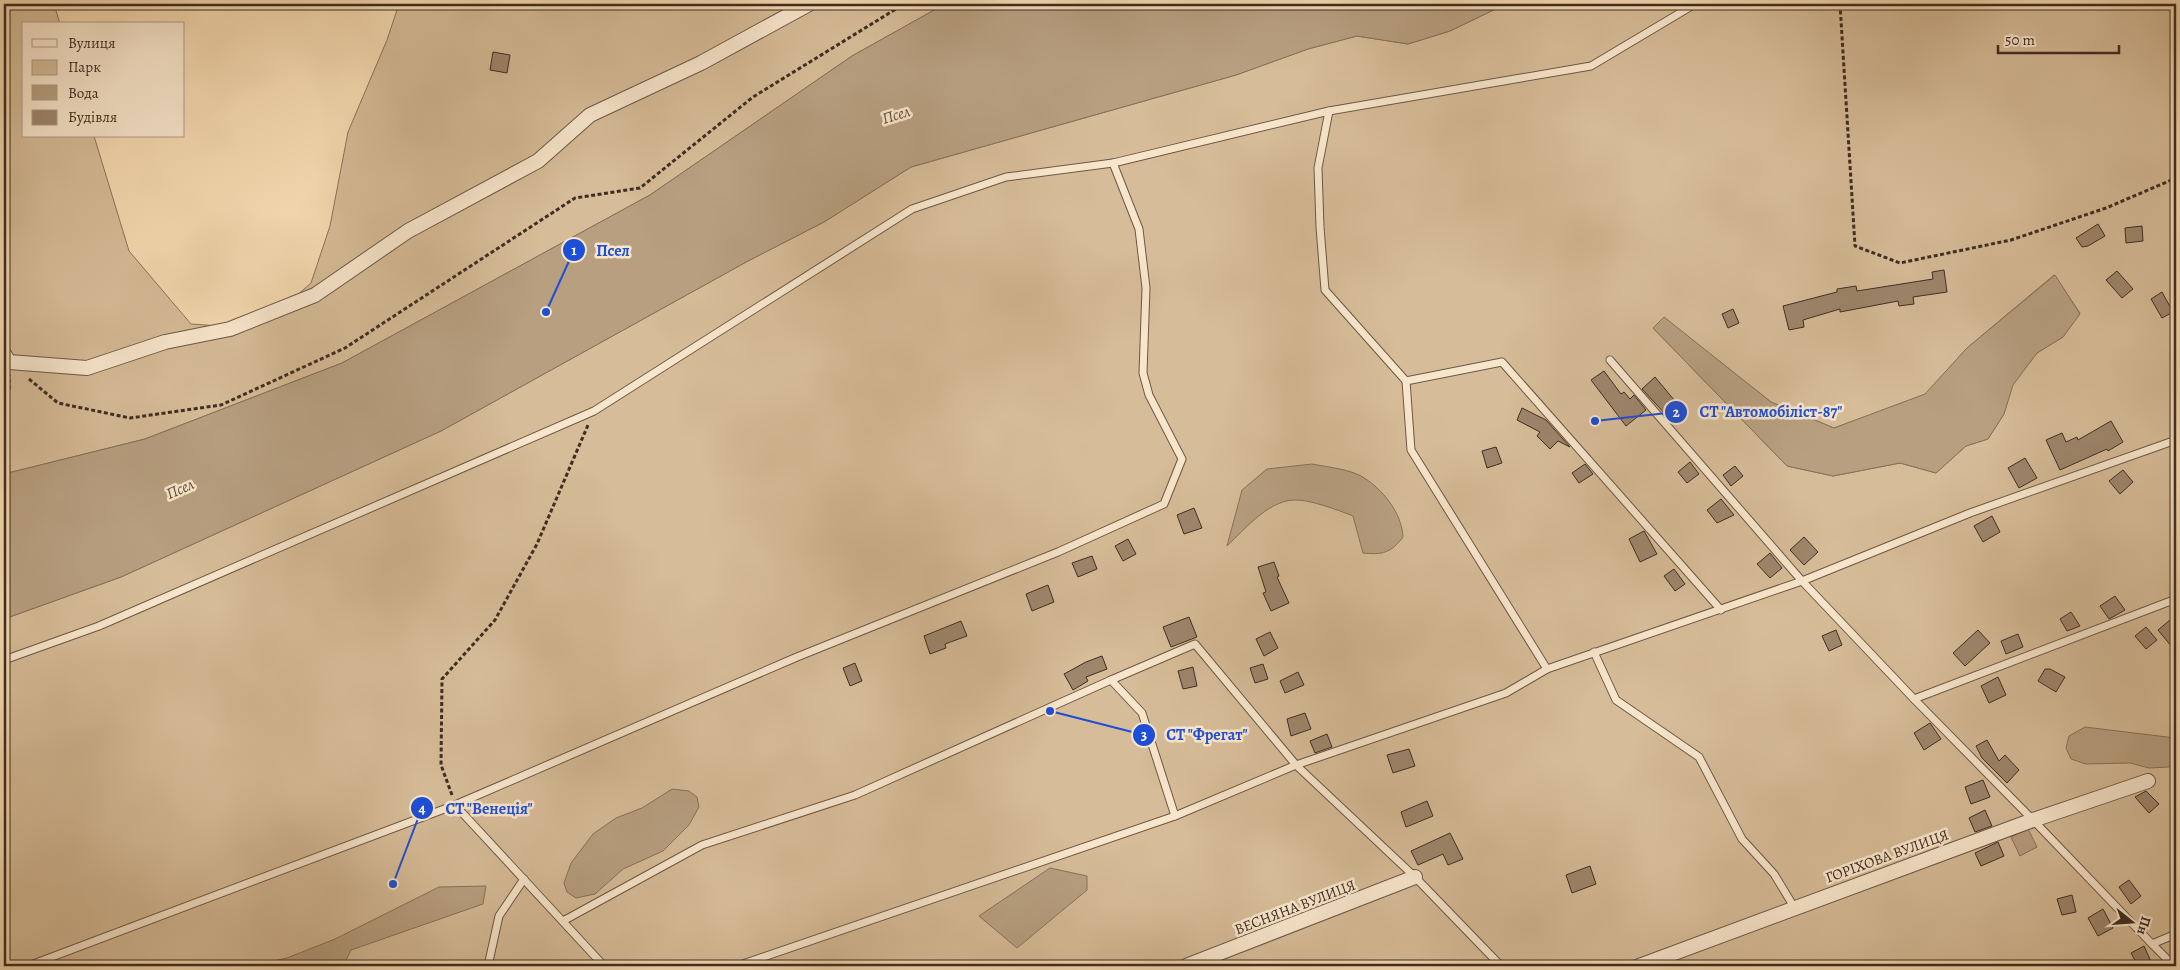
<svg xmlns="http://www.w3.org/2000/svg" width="2180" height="970" viewBox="0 0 2180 970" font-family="Alegreya,serif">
	<rect width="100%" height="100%" fill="#f5d9b0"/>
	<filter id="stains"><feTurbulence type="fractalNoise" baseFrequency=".004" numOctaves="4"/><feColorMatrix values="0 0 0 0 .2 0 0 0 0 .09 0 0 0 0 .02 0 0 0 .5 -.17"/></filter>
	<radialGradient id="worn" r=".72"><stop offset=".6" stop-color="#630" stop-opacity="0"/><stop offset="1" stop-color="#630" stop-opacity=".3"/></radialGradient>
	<g fill="#d6bc98" stroke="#8a745d" fill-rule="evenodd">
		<path d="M4 4H54L60 24H24V136H94L129 251 191 324 220 326 284 307 311 283 330 226 348 132 387 40 399 4H945L852 56 650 195 342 363 145 439 4 474Z"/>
		<path d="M1506 4H2176V966H554L550 964 548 966H4V619L121 577 441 431 748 261 824 222 911 167 1236 75 1308 49 1357 36 1408 44 1450 31ZM2054 275 2080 313 2063 337 2037 353 2012 385 2004 414 1988 439 1966 446 1936 473 1900 463 1833 476 1787 466 1653 328 1664 318 1771 402 1834 428 1925 395 1967 348Z"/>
	</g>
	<g fill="#b79f80" stroke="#87715a">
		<path d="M945 4H1506L1450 31 1408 44 1357 36 1308 49 1236 75 911 167 824 222 748 261 441 431 121 577 4 619V474L145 439 342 363 650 195 852 56Z"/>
		<path d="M2055 275 2080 314 2063 337 2037 353 2013 385 2004 414 1988 439 1966 446 1936 473 1900 463 1833 476 1787 466 1653 328 1664 317 1771 402 1834 428 1925 394 1967 348Z"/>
		<path d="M1312 464C1327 467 1348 469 1361 476 1382 488 1402 513 1403 537 1391 553 1382 555 1363 553L1353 516C1338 510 1309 499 1293 500 1267 502 1245 529 1227 546L1242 490 1267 469Z"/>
		<path d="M2085 727 2175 738 2176 761 2169 767 2149 768 2130 763 2086 764 2071 759 2066 748 2069 736Z"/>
		<path d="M672 789 689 791 697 797 699 807 689 825 663 851 623 869 595 894 576 898 567 892 564 883 571 863 593 834 616 818 642 808Z"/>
		<path d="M2028 829 2037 847 2020 856 2011 837Z"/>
		<path d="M1050 868 1087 876V890L1017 948 979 916Z"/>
		<path d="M486 886 483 904 351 950 343 966H250L287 958 335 939 439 887Z"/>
	</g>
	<g fill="#9e866c" stroke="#3f2d22">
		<path d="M493 52 510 55 507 73 490 70Z"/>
		<path d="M2098 224 2105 236 2088 246 2082 247 2076 238Z"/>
		<path d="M2142 226 2143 241 2126 243 2125 228Z"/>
		<path d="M1944 270 1947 292 1913 297 1914 304 1899 306 1898 301 1840 312V309L1803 320 1804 327 1789 330 1783 306 1837 292V289L1856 286 1857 291 1933 279 1932 272Z"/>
		<path d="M2117 271 2133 289 2122 298 2106 280Z"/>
		<path d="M2162 292 2173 312 2162 318 2151 299Z"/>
		<path d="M1733 309 1739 323 1728 328 1722 314Z"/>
		<path d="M1604 371 1621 394 1624 392 1630 399 1634 395 1646 410 1626 426 1591 380Z"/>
		<path d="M1655 377 1680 407 1668 417 1642 389Z"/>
		<path d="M1522 408 1546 420 1570 447 1558 441 1550 449 1537 436 1540 432 1517 420Z"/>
		<path d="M2111 421 2123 442 2108 451 2107 449 2060 470 2046 440 2062 433 2066 442 2077 437 2078 440Z"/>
		<path d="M1496 447 1502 463 1487 468 1482 451Z"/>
		<path d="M2025 458 2037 478 2019 488 2008 468Z"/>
		<path d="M1690 462 1699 474 1687 483 1678 472Z"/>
		<path d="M1585 464 1593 474 1579 483 1572 473Z"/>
		<path d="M1735 466 1743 476 1731 486 1723 475Z"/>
		<path d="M2123 470 2133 482 2120 494 2109 481Z"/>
		<path d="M1721 499 1734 515 1717 523 1707 510Z"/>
		<path d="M1194 508 1202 528 1184 534 1177 515Z"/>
		<path d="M1992 516 2000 532 1983 542 1974 526Z"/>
		<path d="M1644 531 1657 554 1640 562 1629 539Z"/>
		<path d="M1804 537 1818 552 1804 565 1790 550Z"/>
		<path d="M1128 539 1136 554 1123 561 1115 546Z"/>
		<path d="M1770 553 1782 568 1770 578 1757 564Z"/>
		<path d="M1092 556 1097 569 1078 577 1072 563Z"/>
		<path d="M1274 562 1279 576 1277 577 1289 603 1271 611 1263 593 1266 592 1258 567Z"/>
		<path d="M1674 569 1685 584 1675 591 1664 576Z"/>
		<path d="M1048 585 1054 602 1032 611 1026 594Z"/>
		<path d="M2115 596 2125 610 2109 619 2100 606Z"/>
		<path d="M2071 612 2080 626 2067 631 2060 619Z"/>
		<path d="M2176 615V652L2158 630Z"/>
		<path d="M1189 617 1197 637 1171 647 1163 627Z"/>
		<path d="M961 621 967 636 945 644 946 648 930 654 924 636Z"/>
		<path d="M2146 627 2157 640 2146 649 2135 636Z"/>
		<path d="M1836 630 1842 645 1829 651 1822 636Z"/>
		<path d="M1978 630 1990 643 1965 666 1953 653Z"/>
		<path d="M1270 632 1278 648 1264 656 1256 639Z"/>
		<path d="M2018 634 2023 647 2006 654 2001 641Z"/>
		<path d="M1102 656 1107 669 1086 677 1088 681 1073 690 1064 674 1086 662Z"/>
		<path d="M855 663 862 681 850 686 843 668Z"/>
		<path d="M1263 664 1268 679 1255 683 1250 668Z"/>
		<path d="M1193 667 1197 686 1183 689 1178 671Z"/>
		<path d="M2045 669H2050L2065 677 2056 692 2038 681Z"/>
		<path d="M1298 672 1304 685 1285 693 1280 681Z"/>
		<path d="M1998 677 2006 695 1989 703 1981 686Z"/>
		<path d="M1305 713 1311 729 1291 736 1287 719Z"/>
		<path d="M1930 723 1941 739 1924 750 1914 733Z"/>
		<path d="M1327 734 1332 747 1315 753 1310 741Z"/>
		<path d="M1987 740 1999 761 2005 755 2019 770 2007 783 1982 758 1976 746Z"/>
		<path d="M1409 749 1415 766 1393 773 1387 755Z"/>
		<path d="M1983 780 1990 797 1971 804 1965 787Z"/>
		<path d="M2146 791 2159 804 2149 813 2135 797Z"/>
		<path d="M1427 801 1433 816 1406 827 1401 812Z"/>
		<path d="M1985 810 1992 826 1975 832 1969 818Z"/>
		<path d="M1450 833 1463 859 1448 865 1443 854 1418 865 1411 851Z"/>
		<path d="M1998 842 2004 856 1981 866 1975 853Z"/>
		<path d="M1590 866 1596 884 1572 893 1566 875Z"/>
		<path d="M2129 880 2141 896 2131 904 2119 887Z"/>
		<path d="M2072 895 2076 912 2062 915 2057 899Z"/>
		<path d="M2103 909 2113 928 2098 936 2088 918Z"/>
		<path d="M2144 946 2153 966H2138L2131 953Z"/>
	</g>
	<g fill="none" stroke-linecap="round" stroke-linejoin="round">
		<defs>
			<g id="lane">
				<path d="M1329 111 1318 168 1320 227 1325 290 1406 381 1411 450 1547 669 1802 581 1970 513 2176 440"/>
				<path d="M1610 360 1802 581 1914 699 2033 820 2152 944"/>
				<path d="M1406 381 1502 362 1721 610"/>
				<path d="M1594 652 1616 700 1699 757 1742 839 1774 874 1794 907"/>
				<path d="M4 660 99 626 594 411 912 209 1006 177 1113 163 1329 111 1591 66 1695 4"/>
				<path d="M1111 680 1195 644 1296 765 1415 877 1501 966"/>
				<path d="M1914 699 2176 599"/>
				<path d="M563 921 702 845 855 795 1111 680 1142 713 1175 816"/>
				<path d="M28 966 455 805"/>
				<path d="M488 966 499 916 524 879"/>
				<path d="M604 966 455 805 797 657 1058 552 1164 504 1182 459 1149 395 1143 373 1146 288 1139 229 1113 163"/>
				<path d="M737 966 1175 816 1296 765 1506 693 1547 669"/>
				<path d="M2174 966 2152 944 2176 934"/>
			</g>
			<g id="street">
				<path d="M4 354 9 362 87 368 165 342 230 329 315 295 408 231 538 161 590 115 701 63 809 4"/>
				<path d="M1186 966 1415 877"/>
				<path d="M1639 966 2033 820 2148 781"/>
			</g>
		</defs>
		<use href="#lane" stroke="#6c5846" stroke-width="9"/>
		<use href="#street" stroke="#6c5846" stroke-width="16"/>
		<g stroke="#3f2d22" stroke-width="3" stroke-dasharray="4 2.5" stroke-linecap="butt">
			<path d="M1840 4 1855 246 1900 263 2011 240 2106 208 2176 178"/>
			<path d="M29 379 58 403 130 418 221 405 345 348 575 198 640 188 753 97 904 4"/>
			<path d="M4 393 9 390V375"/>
			<path d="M452 795 441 765 442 679 495 620 537 544 588 425"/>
		</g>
		<use href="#lane" stroke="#f8e6cc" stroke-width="7"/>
		<use href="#street" stroke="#f8e6cc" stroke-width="14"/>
	</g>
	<g text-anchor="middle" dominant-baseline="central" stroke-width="5" stroke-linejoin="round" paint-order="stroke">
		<g font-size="15" fill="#3f2d22" stroke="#f8e6cc">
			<text transform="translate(1887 856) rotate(-20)">ГОРІХОВА ВУЛИЦЯ</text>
			<text transform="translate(1295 907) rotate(-21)">ВЕСНЯНА ВУЛИЦЯ</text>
		</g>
		<g font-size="16" font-style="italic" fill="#5d4a3a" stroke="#f8e6cc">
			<text transform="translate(896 115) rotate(-17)">Псел</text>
			<text transform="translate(180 489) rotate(-23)">Псел</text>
		</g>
	</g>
	<path fill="none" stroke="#1d4ed8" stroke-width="2" d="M546 312L574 250M1595 421L1676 412M1050 711L1144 735M393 884L422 808"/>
	<g fill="#1d4ed8" stroke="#f8e6cc" stroke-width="2">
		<circle cx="546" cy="312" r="5"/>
		<circle cx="1595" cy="421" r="5"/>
		<circle cx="1050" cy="711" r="5"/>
		<circle cx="393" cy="884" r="5"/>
		<circle cx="574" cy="250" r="12"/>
		<circle cx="1676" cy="412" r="12"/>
		<circle cx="1144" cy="735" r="12"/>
		<circle cx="422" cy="808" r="12"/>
	</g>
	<g font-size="15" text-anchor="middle" font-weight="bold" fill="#fff">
		<text x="574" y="255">1</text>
		<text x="1676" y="417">2</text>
		<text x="1144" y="740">3</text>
		<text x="422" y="813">4</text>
	</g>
	<g font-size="16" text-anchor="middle" font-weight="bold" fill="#1d4ed8" stroke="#f8e6cc" stroke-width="5" stroke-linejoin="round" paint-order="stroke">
		<text x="613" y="256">Псел</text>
		<text x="1771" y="417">СТ "Автомобiлiст-87"</text>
		<text x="1207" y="740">СТ "Фрегат"</text>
		<text x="489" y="814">СТ "Венеція"</text>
	</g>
	<rect width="2180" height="970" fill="none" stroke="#f5d9b0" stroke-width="20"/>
	<rect x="5" y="5" width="2170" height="960" fill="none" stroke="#3f2d22" stroke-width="2.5"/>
	<rect x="10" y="10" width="2160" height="950" fill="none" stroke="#3f2d22"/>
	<rect x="22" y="22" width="162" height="115" fill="#f8e6cc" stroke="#ae9c88"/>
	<rect x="32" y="39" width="25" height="8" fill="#f8e6cc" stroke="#ae9c88"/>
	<text x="68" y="48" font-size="15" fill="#3f2d22">Вулиця</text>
	<rect x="32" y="60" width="25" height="15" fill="#d6bc98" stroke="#ae9c88"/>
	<text x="68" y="72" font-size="15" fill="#3f2d22">Парк</text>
	<rect x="32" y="85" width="25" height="15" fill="#b79f80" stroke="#ae9c88"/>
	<text x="68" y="98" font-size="15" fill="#3f2d22">Вода</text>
	<rect x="32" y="110" width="25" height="15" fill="#9e866c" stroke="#ae9c88"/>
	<text x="68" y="122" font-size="15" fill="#3f2d22">Будівля</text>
	<g transform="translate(2132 922) rotate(107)" stroke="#f8e6cc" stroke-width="4" paint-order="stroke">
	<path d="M0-4L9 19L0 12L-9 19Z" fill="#3f2d22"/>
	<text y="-8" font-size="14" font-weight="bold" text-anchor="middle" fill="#3f2d22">Пн</text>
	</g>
	<path d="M1998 45v8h121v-8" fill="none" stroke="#3f2d22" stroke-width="2.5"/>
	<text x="2005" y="45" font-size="15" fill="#3f2d22" stroke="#f8e6cc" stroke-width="4" paint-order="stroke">50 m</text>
	<rect width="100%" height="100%" filter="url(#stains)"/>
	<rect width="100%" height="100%" fill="url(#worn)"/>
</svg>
